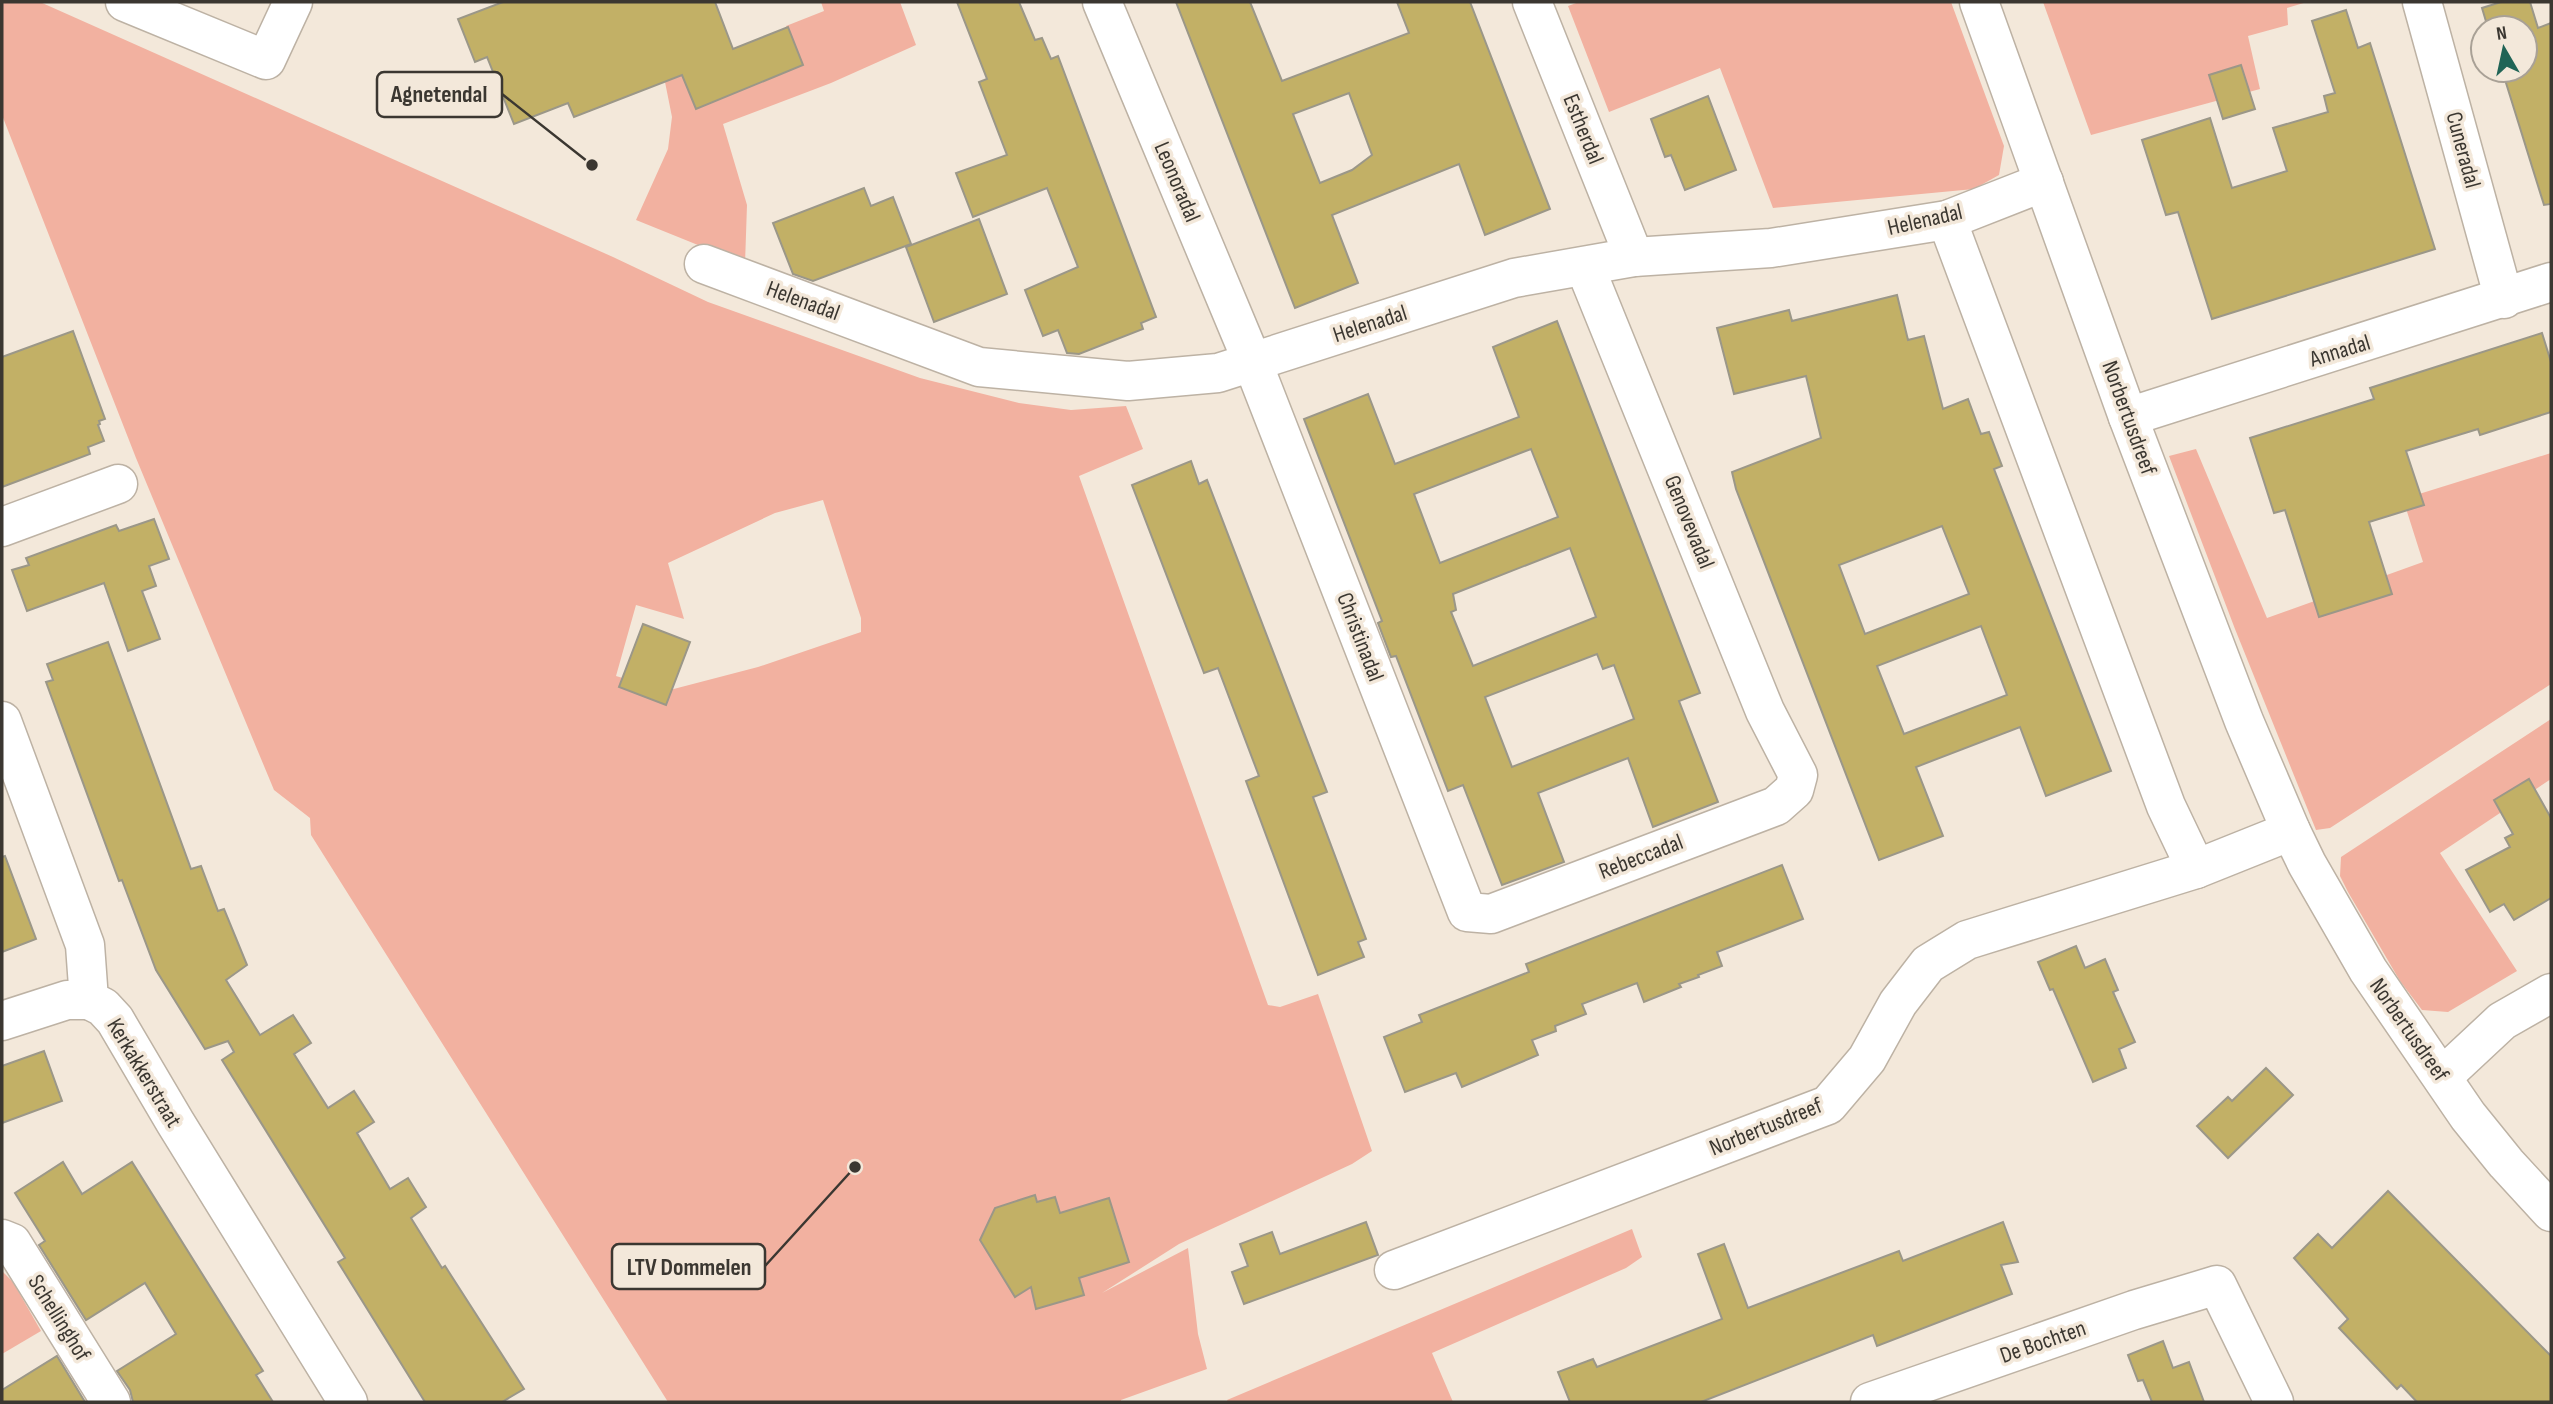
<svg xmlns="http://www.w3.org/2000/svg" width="2553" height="1404" viewBox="0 0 2553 1404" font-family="'Sofia Sans Condensed',sans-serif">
	<rect width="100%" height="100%" fill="#f3e8da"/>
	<g fill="#f2b1a0" fill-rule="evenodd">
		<path d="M2 2H40L613 257 708 302 920 378 1019 403 1071 410 1126 406 1143 449 1079 476 1268 1005 1280 1007 1318 994 1372 1151 1352 1164 1179 1244 1102 1293 1188 1248 1198 1334 1207 1369 1121 1400V1402H668L311 835 310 818 274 790 136 458 2 115ZM823 500 861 618V632L758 667 666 691 616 676 636 605 684 619 668 563 775 513Z"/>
		<path d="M821 2H900L916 45 831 83 723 124 747 205 745 264 636 220 668 149 672 117 664 77 686 64 801 65 786 26 824 11Z"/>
		<path d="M1579 2H1951L2004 146 1999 175 1974 189 1773 208 1720 68 1609 112 1568 6Z"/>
		<path d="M2043 2H2307L2287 8 2288 25 2248 36 2260 89 2091 135Z"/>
		<path d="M2196 449 2267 618 2423 562 2403 499 2551 453V684L2330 828 2316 830 2235 629 2169 456Z"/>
		<path d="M2551 719V779L2440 853 2517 971 2448 1012 2422 1010 2400 981 2348 892 2340 876 2341 857Z"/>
		<path d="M1632 1229 1642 1257 1626 1268 1432 1353 1453 1402H1228L1227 1400Z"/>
		<path d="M2 1271 13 1282 41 1331 2 1354Z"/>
	</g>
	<g fill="#c2b066" stroke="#9b9788" stroke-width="2" fill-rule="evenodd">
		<path d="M503 2H715L733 49 788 27 803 65 696 109 682 75 574 117 568 103 514 124 487 57 475 62 458 19Z"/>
		<path d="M957 2H1019L1035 40 1042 38 1051 59 1058 56 1156 317 1141 323 1143 329 1079 354 1067 353 1058 330 1043 336 1025 290 1078 267 1047 188 973 217 956 173 1007 155 979 82 987 79Z"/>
		<path d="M1176 2H1250L1282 81 1409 33 1397 2H1470L1550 209 1485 235 1459 164 1332 215 1358 283 1295 308ZM1349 93 1372 155 1352 170 1320 183 1293 114Z"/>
		<path d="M2501 2H2530L2538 28 2551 23V204L2544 205 2502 70H2525V28H2488L2482 8Z"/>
		<path d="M2346 10 2358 48 2370 43 2435 249 2212 319 2178 212 2166 215 2142 140 2210 118 2232 188 2287 171 2273 128 2328 112 2324 96 2335 93 2312 21Z"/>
		<path d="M2241 65 2255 109 2223 119 2209 75Z"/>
		<path d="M1708 96 1736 170 1685 190 1671 155 1665 157 1651 119Z"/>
		<path d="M864 188 871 206 893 197 911 244 813 281 793 274 773 223Z"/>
		<path d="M979 219 1007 294 934 322 906 247Z"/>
		<path d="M1897 295 1908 340 1924 336 1943 409 1968 399 1981 434 1989 432 2002 466 1994 469 2111 771 2046 796 2020 727 1916 767 1943 836 1879 860 1736 489 1732 472 1821 438 1806 376 1734 394 1717 328 1789 310 1792 321ZM1942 526 1969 594 1865 634 1839 565ZM1981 626 2007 695 1904 734 1877 666Z"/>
		<path d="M1557 321 1700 693 1679 701 1718 802 1653 827 1628 758 1538 793 1564 862 1502 885 1463 785 1448 791 1396 656 1391 657 1378 623 1382 621 1304 419 1368 394 1395 464 1519 417 1493 347ZM1531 449 1558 517 1440 563 1414 494ZM1570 548 1596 617 1473 666 1451 612 1456 610 1453 594ZM1597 654 1603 669 1614 665 1634 719 1512 767 1485 697Z"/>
		<path d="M73 331 105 419 99 421 100 424 98 425 104 441 88 447 90 454 2 487V357Z"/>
		<path d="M2542 333 2551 362V412L2480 435 2478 429 2406 451 2424 505 2369 522 2392 594 2319 617 2285 510 2274 513 2250 438 2374 399 2370 388Z"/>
		<path d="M1191 461 1199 484 1207 480 1327 792 1313 797 1366 939 1358 942 1364 957 1318 975 1246 781 1259 776 1218 668 1204 673 1132 485Z"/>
		<path d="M154 519 169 559 149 566 156 586 142 591 160 639 128 651 104 583 27 611 12 570 29 565 26 558 116 525 119 531Z"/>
		<path d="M643 624 690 642 666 705 619 687Z"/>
		<path d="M108 642 191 869 201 866 218 911 224 909 247 965 226 980 260 1035 293 1015 311 1043 294 1054 328 1108 354 1091 374 1122 357 1133 390 1189 408 1178 426 1207 411 1218 442 1268 445 1266 524 1389 502 1402H425L338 1262 345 1258 222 1060 234 1052 228 1041 205 1049 156 970 122 880 119 881 46 682 53 680 47 664Z"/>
		<path d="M2529 779 2551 818V898L2514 920 2504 904 2490 912 2466 870 2510 847 2505 838 2513 834 2494 800Z"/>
		<path d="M5 856 36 939 2 952V857Z"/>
		<path d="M1782 865 1803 919 1717 952 1722 966 1698 975 1699 977 1679 984 1681 987 1644 1002 1637 983 1582 1004 1586 1014 1555 1026 1556 1031 1532 1040 1538 1055 1462 1087 1456 1073 1405 1092 1384 1037 1422 1022 1419 1015 1529 972 1526 964Z"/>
		<path d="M2076 946 2085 968 2105 959 2118 990 2113 992 2135 1042 2119 1049 2126 1068 2093 1082 2053 989 2050 990 2038 962Z"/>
		<path d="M44 1051 62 1101 2 1123V1066Z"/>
		<path d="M2266 1068 2293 1095 2228 1158 2197 1126 2228 1097 2232 1101Z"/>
		<path d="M63 1162 82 1194 132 1162 263 1371 256 1375 273 1402H133L130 1390 117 1371 176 1334 145 1283 86 1320 39 1245 45 1241 15 1193Z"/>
		<path d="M2388 1191 2551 1356V1402H2417L2401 1385 2397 1389 2339 1328 2348 1319 2294 1258 2318 1234 2332 1248Z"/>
		<path d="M1035 1195 1037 1202 1055 1197 1060 1213 1109 1198 1129 1262 1079 1278 1084 1295 1036 1309 1031 1287 1015 1297 980 1240 995 1208Z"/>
		<path d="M1366 1222 1378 1255 1244 1304 1232 1272 1248 1266 1240 1244 1272 1232 1280 1254Z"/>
		<path d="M2003 1222 2018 1262 2001 1265 2012 1294 1877 1346 1873 1335 1701 1402H1570L1558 1372 1593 1359 1597 1367 1722 1319 1698 1254 1724 1244 1748 1308 1899 1251 1903 1261Z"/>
		<path d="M2163 1341 2173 1368 2189 1362 2204 1402H2152L2143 1380 2138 1381 2128 1355Z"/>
		<path d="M57 1356 85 1402H2V1390Z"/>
	</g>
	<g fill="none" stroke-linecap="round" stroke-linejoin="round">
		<defs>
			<g id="minor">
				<path d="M125 2 266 60 293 2"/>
				<path d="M1102 2 1252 361 1467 912 1491 914 1776 806 1794 790 1798 775 1765 711 1585 267"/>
				<path d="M1532 2 1634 257"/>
				<path d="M1979 2 2128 417 2244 721 2291 831 2307 864 2368 970 2468 1116 2506 1163 2551 1212"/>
				<path d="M2422 2 2504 299"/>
				<path d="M1947 220 2166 806 2196 869"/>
				<path d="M704 264 979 367 1128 381 1218 373 1514 278 1634 257 1771 248 1947 220 2044 182"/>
				<path d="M2128 417 2551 282"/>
				<path d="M2 527 118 484"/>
				<path d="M2 721 85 945 89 1000 103 1007 115 1020 175 1122 348 1402"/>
				<path d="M2 1021 67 1000H89"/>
				<path d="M2442 1077 2502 1021 2551 993"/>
				<path d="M2 1239 12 1243 111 1402"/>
				<path d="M1394 1270 1828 1105 1867 1059 1898 1003 1928 964 1967 940 2196 869 2291 831"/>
				<path d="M1870 1402 2134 1310 2217 1285 2274 1402"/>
			</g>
		</defs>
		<use href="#minor" stroke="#bdb2a4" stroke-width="41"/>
		<use href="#minor" stroke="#fff" stroke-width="38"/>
	</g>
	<g text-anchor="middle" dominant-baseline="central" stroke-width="7" stroke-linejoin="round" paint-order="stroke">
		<g font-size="23" fill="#3b3731" stroke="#f3e8da">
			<text transform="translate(1583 129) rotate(68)">Estherdal</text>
			<text transform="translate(2463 150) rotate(75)">Cuneradal</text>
			<text transform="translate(1177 182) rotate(67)">Leonoradal</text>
			<text transform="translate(1925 220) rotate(-13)">Helenadal</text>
			<text transform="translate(803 301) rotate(20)">Helenadal</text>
			<text transform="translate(1370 324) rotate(-18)">Helenadal</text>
			<text transform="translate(2340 351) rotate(-17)">Annadal</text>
			<text transform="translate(2129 418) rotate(70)">Norbertusdreef</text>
			<text transform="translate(1689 522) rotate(68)">Genovevadal</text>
			<text transform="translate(1360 637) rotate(69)">Christinadal</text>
			<text transform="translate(1641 857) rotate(-21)">Rebeccadal</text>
			<text transform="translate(2409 1030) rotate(55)">Norbertusdreef</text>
			<text transform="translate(144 1073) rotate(59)">Kerkakkerstraat</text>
			<text transform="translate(1766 1127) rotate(-22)">Norbertusdreef</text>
			<text transform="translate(59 1318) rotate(58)">Schellinghof</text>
			<text transform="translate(2043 1342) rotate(-19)">De Bochten</text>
		</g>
	</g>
	<path fill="none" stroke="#3b3731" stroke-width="2.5" d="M592 165L502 94M855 1167L765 1266"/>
	<g fill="#3b3731" stroke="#f3e8da" stroke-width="2.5">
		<circle cx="592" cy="165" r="7"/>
		<circle cx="855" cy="1167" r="7"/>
	</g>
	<g fill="#f3e8da" stroke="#3b3731" stroke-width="2.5">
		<rect x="377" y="72" width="125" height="45" rx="7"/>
		<rect x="612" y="1244" width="153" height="45" rx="7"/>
	</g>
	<g font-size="24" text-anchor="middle" font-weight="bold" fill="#3b3731">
		<text x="439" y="102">Agnetendal</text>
		<text x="689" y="1275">LTV Dommelen</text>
	</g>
	<rect width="2553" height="1404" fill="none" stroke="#3b3731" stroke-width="7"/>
	<g transform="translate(2504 49) rotate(351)"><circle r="33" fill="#f3e8da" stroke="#a9a196" stroke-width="2"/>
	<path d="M0-5L12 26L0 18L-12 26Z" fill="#206456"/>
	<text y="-10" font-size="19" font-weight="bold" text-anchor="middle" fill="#3b3731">N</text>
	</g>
</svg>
